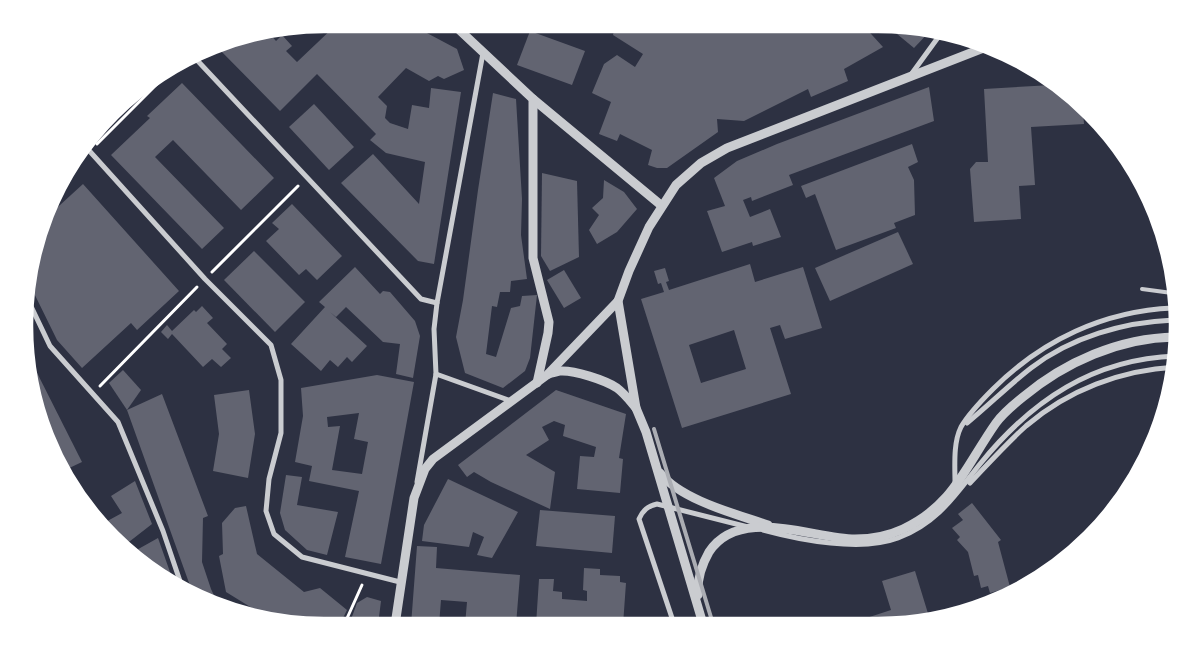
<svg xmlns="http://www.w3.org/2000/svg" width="1203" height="650" viewBox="0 0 1203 650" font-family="'DejaVu Sans',sans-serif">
	<rect width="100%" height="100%" fill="#2d3142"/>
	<g fill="#626471" fill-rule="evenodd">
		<path d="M337 24H410L457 49 464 70 444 79 438 76 429 81 406 68 378 97 387 106 385 118 390 123 408 129 412 105 429 108 431 88 461 92 434 264 418 261 341 183 373 154 419 204 425 162 386 153 370 140 376 134 317 74 280 111 217 47 228 40 269 33 276 41 282 35 292 46 286 51 297 62Z"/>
		<path d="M597 24 682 25 862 24 883 47 844 69 848 81 811 97 808 89 744 121 717 119 718 132 667 168H657L648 165 652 150 620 134 617 141 599 134 611 102 592 93 604 64 617 55 635 67 643 54 613 35 614 31Z"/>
		<path d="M885 24H897L931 30 914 48Z"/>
		<path d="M530 31 585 51 572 85 517 65Z"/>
		<path d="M182 83 274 178 241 210 173 140 155 157 224 228 202 249 111 155 150 118 147 116Z"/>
		<path d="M1052 85 1083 112 1084 124 1031 127 1035 185 1019 186 1021 219 974 222 970 169 976 162H988L984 89Z"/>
		<path d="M929 87 934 121 789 175 793 185 752 201 751 197 743 200 750 217 770 209 781 237 753 246 752 242 722 252 707 211 725 206 714 178 737 161 777 144Z"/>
		<path d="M493 93 516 99 522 199 521 235 527 279 511 281 510 292H500L497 307 492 306 486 354 496 357 511 308 520 306 522 296 537 295 530 358 525 371 503 388 465 373 456 337 463 300 478 190Z"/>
		<path d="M314 104 354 147 329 170 289 127Z"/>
		<path d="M912 144 918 162 908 167 914 180 915 215 894 223 896 228 836 250 815 194 806 198 801 186Z"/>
		<path d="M542 173 577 181 579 257 550 271 541 256Z"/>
		<path d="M604 180 624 192 637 209 617 232 597 244 589 230 599 215 592 208 603 198Z"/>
		<path d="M83 184 179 291 137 330 131 323 82 368 57 340 30 285 34 247 48 216Z"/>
		<path d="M292 204 342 256 317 280 306 269 299 275 266 241 279 229 272 223Z"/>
		<path d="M898 232 913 264 830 301 815 268Z"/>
		<path d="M254 251 305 302 275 332 224 280Z"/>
		<path d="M750 264 755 282 803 267 822 328 785 339 780 325 770 328 791 394 682 428 641 299 664 292 661 283 658 284 654 271 665 268 669 281 666 282 669 290ZM734 330 746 369 701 383 689 345Z"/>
		<path d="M355 267 380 294 383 291 390 292 415 321 420 336 413 378 396 374 400 344 383 342 346 307 336 317 330 312 367 346 352 362 347 357 338 367 330 360 321 371 291 344 325 307 319 302Z"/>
		<path d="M564 270 581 298 564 308 547 280Z"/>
		<path d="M202 306 213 318 207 323 227 344 222 349 231 358 221 367 212 359 203 367 172 334 168 339 161 332 167 325 172 331 194 310 196 312Z"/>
		<path d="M26 351 82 462 65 470 47 441Z"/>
		<path d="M123 370 141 390 127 410 109 383Z"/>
		<path d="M377 375 414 382 381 564 345 557 359 491 309 481 312 466 295 462 303 416 301 388ZM359 413 354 439 368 442 362 474 332 470 340 426 328 427 327 417Z"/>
		<path d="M249 390 255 434 248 478 213 471 219 434 214 395Z"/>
		<path d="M556 390 626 414 619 458 623 459 620 493 577 489 580 456 594 457 596 447 563 436 565 425 554 421 542 427 549 440 526 455 555 472 550 509 491 482 474 472 467 477 458 465Z"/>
		<path d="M162 394 208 516 203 518 202 562 211 589 218 604 193 594 127 410Z"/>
		<path d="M286 475 302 477 297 505 338 512 327 555 307 550 285 530 280 513Z"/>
		<path d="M448 479 518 512 492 558 477 555 484 537 473 532 469 547 422 541 424 525Z"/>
		<path d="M135 481 152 524 125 545 100 525 122 513 111 496Z"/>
		<path d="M972 503 1001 540 998 542 1010 587 990 593 988 586 981 588 978 575 974 576 968 552 957 540 960 537 952 528 963 520 958 514Z"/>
		<path d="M246 506 257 554 304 592 320 588 347 610 339 626H306L247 616 252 608 226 592 219 556 223 554 222 523 235 508Z"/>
		<path d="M540 510 615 516 612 553 536 546Z"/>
		<path d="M158 538 170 572 176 586 133 552Z"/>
		<path d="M417 546 437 547 436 568 520 575 516 625H465L467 602 441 600 439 625H411Z"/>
		<path d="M584 568 600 569V575L620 576V582L626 583 623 625H536L539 579H554L553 591 562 592V599L587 601V591L583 590Z"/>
		<path d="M915 571 930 620 917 624H848L891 610 882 581Z"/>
		<path d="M367 597 381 601 378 625H349L357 603Z"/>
		<rect x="632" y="622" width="12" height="3"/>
	</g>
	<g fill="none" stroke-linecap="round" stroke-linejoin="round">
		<g stroke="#fff" stroke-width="3">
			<path d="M97 144 169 72"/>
			<path d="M67 174 82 159"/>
			<path d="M212 272 298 186"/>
			<path d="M100 386 197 287"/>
			<path d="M344 625 362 585"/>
		</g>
		<path stroke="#caccd0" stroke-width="4" d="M1142 289 1172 293"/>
		<g stroke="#caccd0" stroke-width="5">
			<path d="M195 58 421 299 437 303"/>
			<path d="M910 76 942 32"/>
			<path d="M85 146 205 279 271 345 281 380V433L269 479 266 511 274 534 302 557 400 582"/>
			<path d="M29 302 50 346 118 422 163 531 183 590"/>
			<path d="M436 374 511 401"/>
			<path d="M967 423C989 405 1009 385 1031 368 1071 337 1124 322 1174 320"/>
			<path d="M417 482 436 374 434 329 437 303 483 53"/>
			<path d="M955 483C955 466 953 443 961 427 969 413 982 400 993 389 1042 340 1104 311 1173 308"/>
			<path d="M970 483C988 464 1006 444 1026 426 1068 390 1121 370 1176 367"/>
			<path d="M763 530C800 540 861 552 898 538 938 523 955 495 980 464 1032 400 1093 359 1176 356"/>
			<path d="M674 624 639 519C643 510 648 506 657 504L748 527"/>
		</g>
		<g stroke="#caccd0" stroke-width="9">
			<path d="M453 24 533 99V258L549 322 548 333 537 383"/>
			<path d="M533 99 662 206"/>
			<path d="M549 374C552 373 556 372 560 371 574 370 605 380 617 388 625 394 630 401 636 408"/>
			<path d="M660 473C681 500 736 514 768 525"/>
			<path d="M698 595C697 579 701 566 709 552 739 506 811 538 855 539 871 539 888 536 903 529 954 505 965 467 996 423 1003 413 1013 405 1023 397 1065 362 1119 338 1175 337"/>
			<path d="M703 624 646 432 636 408 618 301 629 271 649 227 676 185 701 163 727 148 986 47"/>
			<path d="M395 625 414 498 425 469 433 459 547 375 618 301"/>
		</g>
		<path stroke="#abadb3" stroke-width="4" d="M654 429 713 624"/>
	</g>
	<path d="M0 0H1203V650H0ZM324 32H878A292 292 0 0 1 1170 324V326A292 292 0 0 1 878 618H324A292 292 0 0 1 32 326V324A292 292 0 0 1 324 32Z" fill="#fff" fill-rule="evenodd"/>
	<path fill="none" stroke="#fff" stroke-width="2.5" d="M324 32H878A292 292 0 0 1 1170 324V326A292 292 0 0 1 878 618H324A292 292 0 0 1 32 326V324A292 292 0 0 1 324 32Z"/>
</svg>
